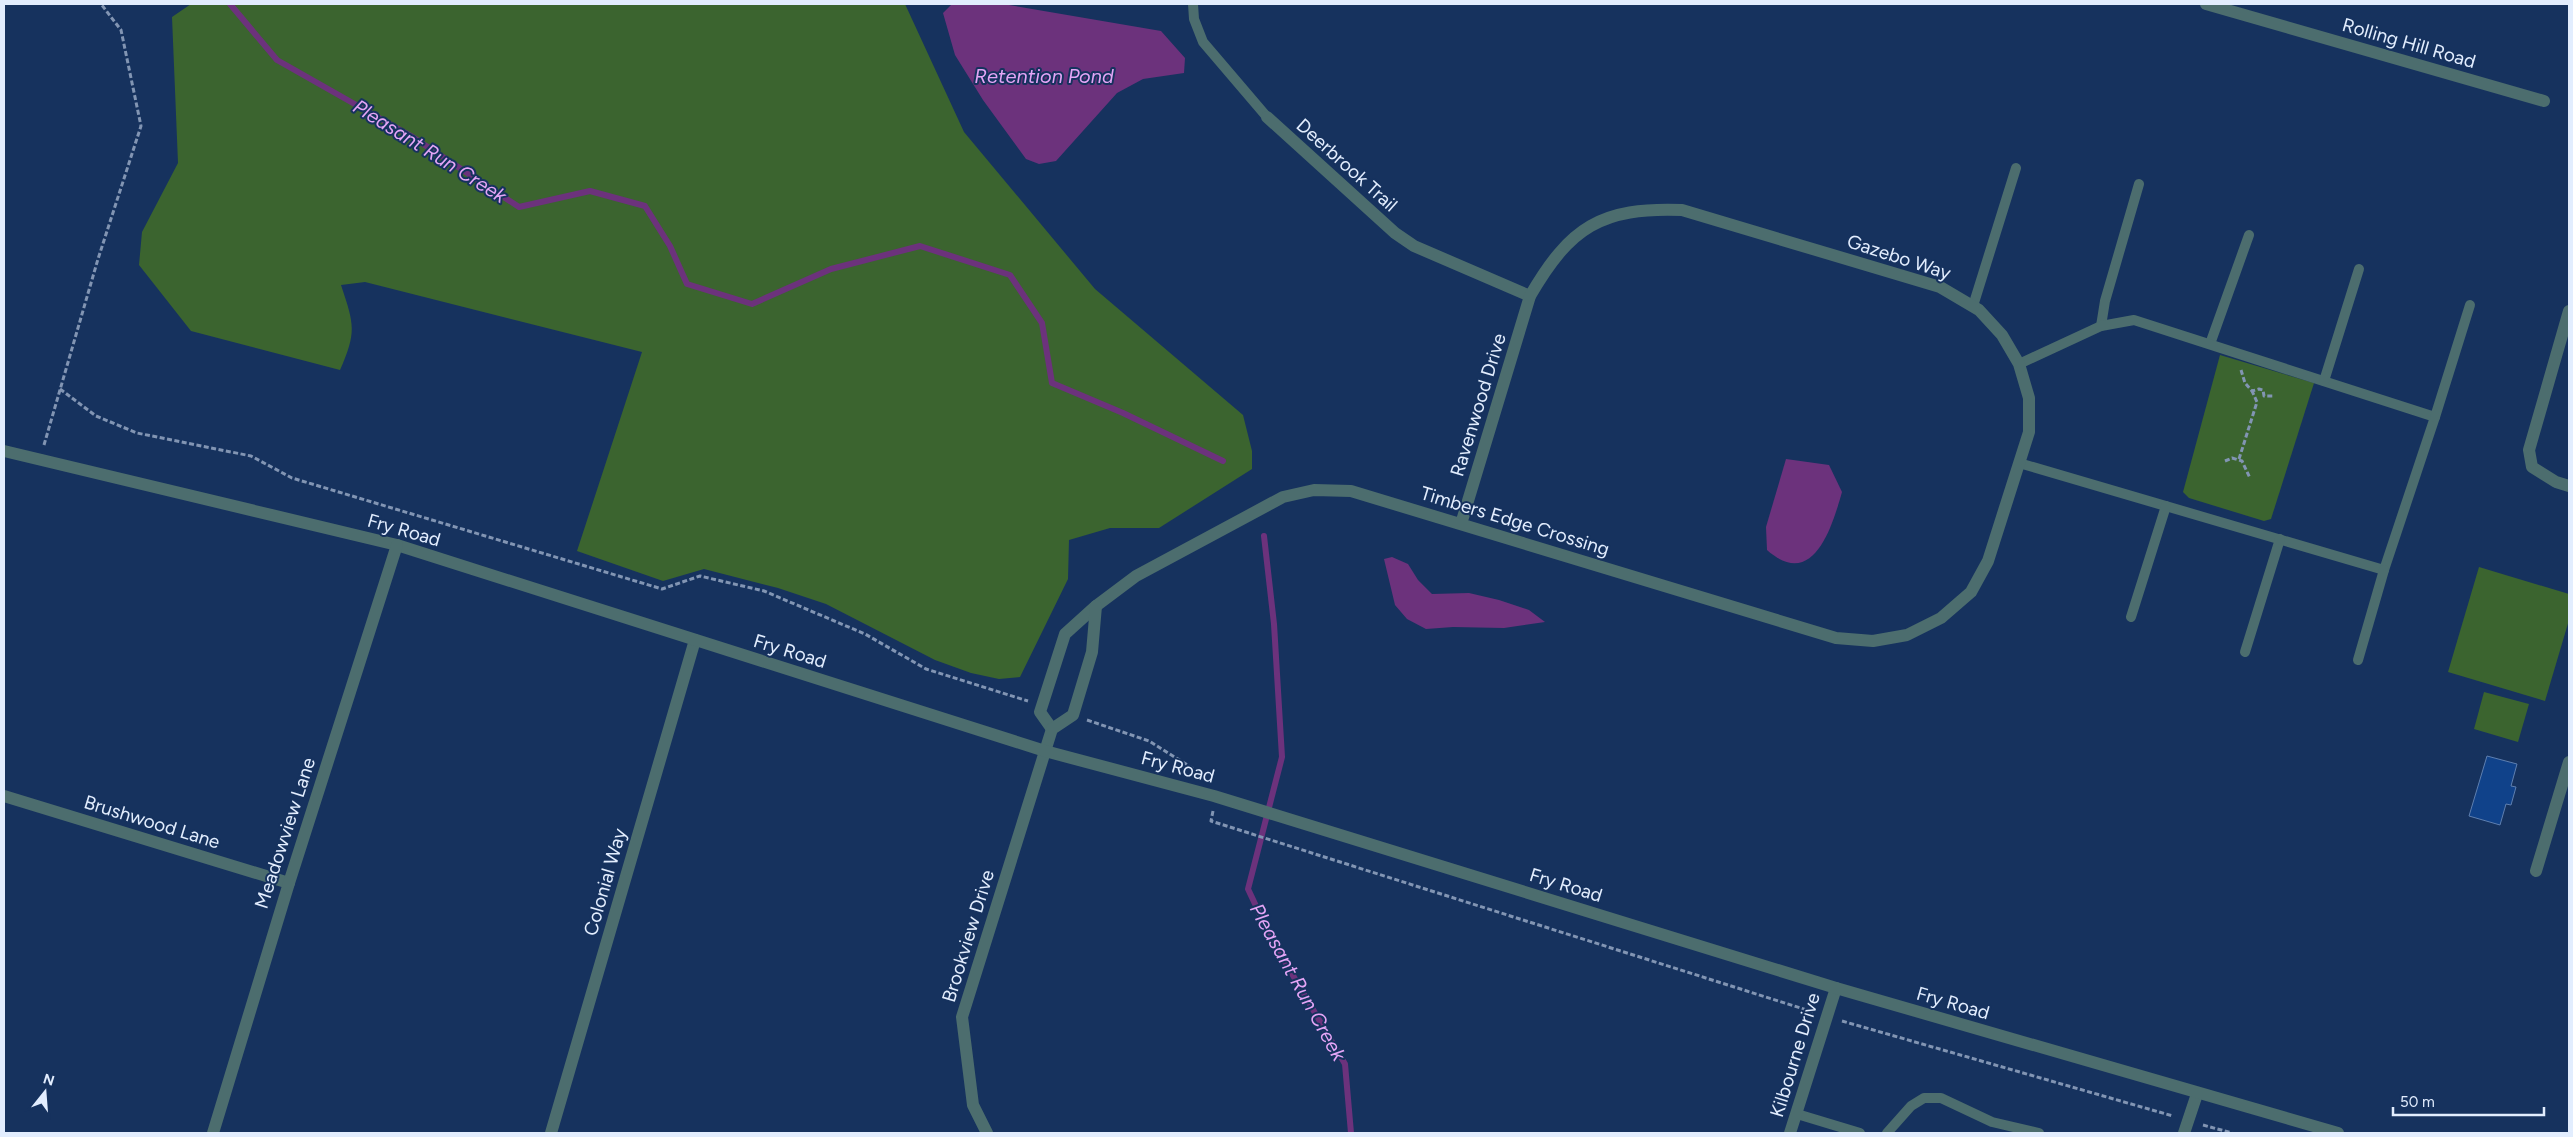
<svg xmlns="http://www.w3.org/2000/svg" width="2573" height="1137" viewBox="0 0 2573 1137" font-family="Figtree,sans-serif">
	<rect width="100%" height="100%" fill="#16325e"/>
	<g fill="#3b642f">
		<path d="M191 4H905L964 132 1095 289 1243 415 1252 451V469L1159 528H1110L1069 540 1068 579 1020 677 999 679 971 673 935 660 826 604 778 588 704 569 663 581 577 551 642 352 365 282 341 285C354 324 357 331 340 370L191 331 139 265 142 232 178 163 172 17Z"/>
		<path d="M2220 355 2314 383 2271 519 2264 521 2189 498 2183 492Z"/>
		<path d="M2479 567 2569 594V620L2545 701 2448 672Z"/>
		<path d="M2484 692 2529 704 2518 742 2474 729Z"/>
	</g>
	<g fill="#6c327c">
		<path d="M952 4H1003L1161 31 1185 58 1184 73 1143 79 1117 93 1056 161 1039 164 1026 159 983 100 955 55 943 13Z"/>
		<path d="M1786 459 1829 465 1842 492C1832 527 1813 591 1767 550L1766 527Z"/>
		<path d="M1392 557 1408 564 1418 580 1432 594 1469 593 1499 600 1529 610 1545 622 1504 628 1453 627 1426 629 1407 619 1395 605 1384 559Z"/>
	</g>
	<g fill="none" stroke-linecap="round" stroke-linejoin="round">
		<g stroke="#6c327c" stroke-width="6">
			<path d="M230 4 277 60 411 136 519 207 590 191 645 206 670 246 687 284 752 304 831 269 920 246 1010 275 1042 323 1052 383 1123 413 1223 461"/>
			<path d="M1264 536 1274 624 1282 757 1248 889 1271 938 1345 1064 1351 1133"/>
		</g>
	</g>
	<path fill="#10428a" stroke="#5e7fb0" d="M2487 756 2517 764 2511 786 2516 787 2511 805 2506 804 2500 825 2469 816Z"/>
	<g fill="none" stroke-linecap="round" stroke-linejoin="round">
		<g stroke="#8295b3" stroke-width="3" stroke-dasharray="5 2.5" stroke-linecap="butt">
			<path d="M2241 370 2245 383 2252 391 2259 389 2263 390 2264 396H2273"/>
			<path d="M60 389 96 416 137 433 251 456 292 478 662 589 700 576 764 591 865 634 926 669 1028 701"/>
			<path d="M44 445 98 259 141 126 121 30 101 4"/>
			<path d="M2239 459 2257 402 2252 391"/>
			<path d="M2225 461 2232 458 2242 461 2250 478"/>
			<path d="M1087 720 1149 741 1205 776"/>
			<path d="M1213 811 1211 821 1813 1012"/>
			<path d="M1842 1021 2173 1116"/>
			<path d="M2203 1125 2232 1133"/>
		</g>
		<g stroke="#4c6d6e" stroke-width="10">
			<path d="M1193 4 1194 19 1203 42 1267 117"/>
			<path d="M1973 306 2016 168"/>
			<path d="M2101 326 2105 301 2139 184"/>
			<path d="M2210 344 2249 235"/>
			<path d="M2019 364 2101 326 2134 320 2435 417 2384 570 2019 463"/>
			<path d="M2324 381 2359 269"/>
			<path d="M2435 417 2470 305"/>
			<path d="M2131 617 2166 506"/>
			<path d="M2245 652 2280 539"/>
			<path d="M2358 660 2384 570"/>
			<path d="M1797 1114 1860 1133"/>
			<path d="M1887 1133 1911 1106 1924 1098H1941L1992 1122 2039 1133"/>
		</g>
		<g stroke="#4c6d6e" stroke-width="12">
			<path d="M2206 4 2544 101"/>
			<path d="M1267 117 1395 233 1414 246 1530 296"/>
			<path d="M2569 311 2529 450 2532 467 2556 482 2569 486"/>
			<path d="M1052 729 1040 712 1065 634 1096 606 1136 576 1283 497 1314 490 1351 491 1836 638 1873 641 1907 635 1941 618 1971 592 1988 561 2029 432V398L2019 364 2002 335 1979 310 1940 287 1682 210C1601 207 1570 227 1530 296L1461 524"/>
			<path d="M4 796 289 883"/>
			<path d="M2536 871 2569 762"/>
			<path d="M551 1133 695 640"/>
			<path d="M987 1133 973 1105 962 1017 1052 729 1073 715 1092 652 1096 606"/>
			<path d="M1790 1133 1836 988"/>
			<path d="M2184 1133 2197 1094"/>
		</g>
		<g stroke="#4c6d6e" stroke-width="12">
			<path d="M4 451 397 545 1045 751 1214 796 1836 988 2338 1133"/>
			<path d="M213 1133 289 883 397 545"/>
		</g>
	</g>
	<g text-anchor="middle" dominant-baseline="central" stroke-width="4" stroke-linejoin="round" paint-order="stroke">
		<g font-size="19" fill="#e2edfe" stroke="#16325e">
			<text transform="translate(2409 43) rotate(16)">Rolling Hill Road</text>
			<text transform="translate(1347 165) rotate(42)">Deerbrook Trail</text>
			<text transform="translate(1899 257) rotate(18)">Gazebo Way</text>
			<text transform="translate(1478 405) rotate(-73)">Ravenwood Drive</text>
			<text transform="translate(1515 521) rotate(17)">Timbers Edge Crossing</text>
			<text transform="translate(404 530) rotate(16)">Fry Road</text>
			<text transform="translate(790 651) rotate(17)">Fry Road</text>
			<text transform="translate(1178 767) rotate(15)">Fry Road</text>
			<text transform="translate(152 822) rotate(17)">Brushwood Lane</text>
			<text transform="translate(285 833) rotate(-72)">Meadowview Lane</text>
			<text transform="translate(605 882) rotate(-74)">Colonial Way</text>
			<text transform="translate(1566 885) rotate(17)">Fry Road</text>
			<text transform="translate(968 936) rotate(-73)">Brookview Drive</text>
			<text transform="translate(1953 1003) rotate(16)">Fry Road</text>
			<text transform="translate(1795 1055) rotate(-73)">Kilbourne Drive</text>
		</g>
		<g font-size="20" font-style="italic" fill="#e4a5f6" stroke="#16325e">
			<text x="1044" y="76">Retention Pond</text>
			<text transform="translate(430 151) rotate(32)">Pleasant Run Creek</text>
			<text transform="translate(1298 982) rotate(61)">Pleasant Run Creek</text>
		</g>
	</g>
	<rect width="2573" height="1137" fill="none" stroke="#e2edfe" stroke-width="10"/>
	<g transform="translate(45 1092) rotate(17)" stroke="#16325e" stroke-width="4" paint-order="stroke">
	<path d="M0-4L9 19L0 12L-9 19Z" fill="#e2edfe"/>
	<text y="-8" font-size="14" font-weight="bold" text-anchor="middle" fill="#e2edfe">N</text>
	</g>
	<path d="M2393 1107v8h151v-8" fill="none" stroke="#e2edfe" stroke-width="2.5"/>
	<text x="2400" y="1107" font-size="15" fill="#e2edfe" stroke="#16325e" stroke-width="4" paint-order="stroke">50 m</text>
</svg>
